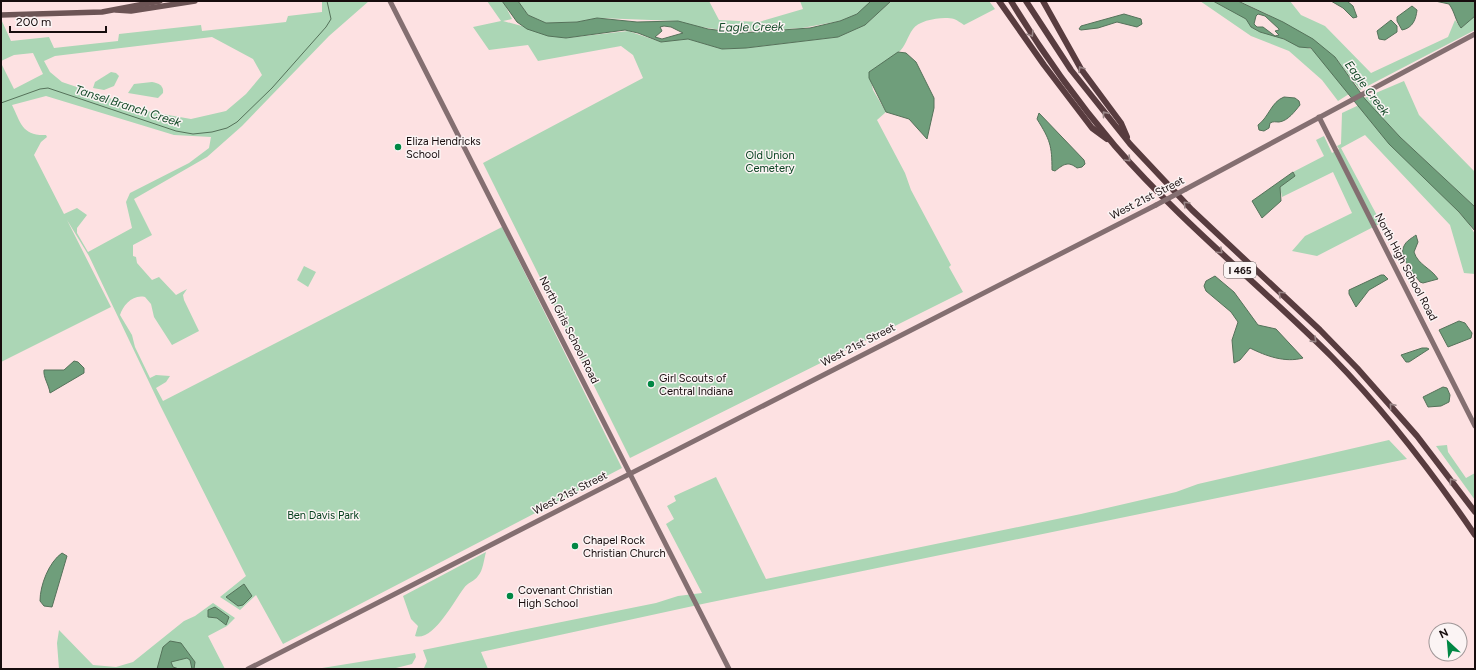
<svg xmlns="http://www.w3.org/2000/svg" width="1476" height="670" viewBox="0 0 1476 670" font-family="Figtree,sans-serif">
	<rect width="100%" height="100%" fill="#fde1e2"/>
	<g fill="#abd6b5" fill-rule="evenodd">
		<path d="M322 1H369L329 36 242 126 207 157 134 199 152 235 133 245V256L136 257 137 263 152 280 159 277 176 295 187 289 183 295 184 300 199 331 172 345 154 317 151 304 145 297C133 294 123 305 120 315L132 335 135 347 150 378 156 375 170 376 166 382 156 388 163 401 502 227 622 468 283 644 256 595 240 610 220 597 246 576 159 403 89 256 67 220 111 307 1 362V63L14 89 43 74 33 53 14 55 1 61V19L11 41 49 37 54 48 118 41 119 34 201 25 202 31 286 22 288 16 322 12ZM212 37 253 59 262 75 246 94 226 111 191 119 151 112 62 82 50 72 44 61 55 56ZM46 96 174 135 211 137 209 148 189 163 130 193 126 202 132 228 88 252 77 233V228L87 215 77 208 64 214 34 155 41 142 47 137 46 135C22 136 21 123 12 105Z"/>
		<path d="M487 1H503L512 19 503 21 566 38 628 31 661 42 688 39 722 49 746 48 838 37 865 25 891 1H989L995 9 964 25C961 23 957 20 954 19 943 16 919 20 913 29 907 37 906 46 898 53 889 60 878 66 869 72L873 90 886 112 877 120 905 173 911 190 951 265 949 267 963 292 630 458 483 163 643 78 633 55 621 46 538 61 528 45 489 50 473 27 501 21Z"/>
		<path d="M518 1H709L719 20 759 22 803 9 800 1H873L857 14 840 21 802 28 737 32 693 26 678 21 597 18 577 22 546 23 528 15Z"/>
		<path d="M1200 1H1213L1247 19 1251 27 1316 51 1349 94 1338 101 1322 80 1289 51 1251 36Z"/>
		<path d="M1239 1H1290L1301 15 1325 26 1371 73 1448 37 1455 20 1461 28 1475 16V30L1360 90 1335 57 1269 15Z"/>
		<path d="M111 72 116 73 119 76 114 86 104 90 93 88 95 82Z"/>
		<path d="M1404 81 1419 115 1475 172V207L1400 137 1364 98Z"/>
		<path d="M152 82C159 83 164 86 163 93L158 98 128 93 134 84Z"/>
		<path d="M1359 105 1467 221 1475 234V274L1464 273 1450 225 1365 135 1341 148 1381 223 1317 256 1292 251 1305 236 1352 213 1333 172 1282 197 1280 187 1295 175 1293 172 1324 156 1316 140 1324 136 1332 153 1339 149 1337 146 1341 144 1342 113Z"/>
		<path d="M304 266 316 272 308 287 297 280Z"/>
		<path d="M1389 440 1407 459 707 603 481 652 488 669 424 668 427 661 423 650 656 603 678 596 702 593 666 524 674 519 667 506 676 501 674 496 716 477 766 579 1081 514 1176 492 1198 484Z"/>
		<path d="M1447 445 1448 452 1466 478 1475 473V500L1436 446Z"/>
		<path d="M486 552C484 559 483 571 478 576 475 581 467 583 464 588 454 601 433 642 415 636L418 626 411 619 403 596Z"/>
		<path d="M213 603 235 618 227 626 208 636 225 669H59L57 643 59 630 93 665 116 667 133 662 184 621 195 616Z"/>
		<path d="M415 653 416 657 412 664 392 669H316Z"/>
	</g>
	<g fill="#6f9e7b" stroke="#55725a" fill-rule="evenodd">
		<path d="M502 1H518L528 15 546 23 577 22 597 18 637 22 678 21 708 29 740 33 810 28 840 21 857 14 871 1H891L865 25 838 37 746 48 722 49 688 39 661 42 638 33 625 30 566 38 548 36 527 29 517 22ZM664 26 671 27 683 33 662 39 655 37 662 31 660 27Z"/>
		<path d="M1213 1H1238L1283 22 1313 39 1335 57 1365 99 1400 137 1475 207V231L1459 212 1389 144 1311 48 1299 47 1284 39 1260 32 1251 27 1246 19ZM1258 14 1265 16 1279 29V30L1275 31 1279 35 1275 36 1263 27H1257L1254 24 1256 16Z"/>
		<path d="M1331 1H1347L1353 6 1357 17 1353 18 1343 8Z"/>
		<path d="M1435 1H1475V16L1461 28C1455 20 1455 12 1449 4Z"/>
		<path d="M1412 6 1417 10C1416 19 1413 28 1402 30L1397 21V17Z"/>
		<path d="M1124 14 1141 19 1142 24 1137 27 1117 22 1098 28 1081 30 1079 29 1081 26Z"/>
		<path d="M1391 20 1397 26V32L1385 40 1379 39 1377 31Z"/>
		<path d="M898 52 906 53 916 62 934 98V108L927 139 909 119 886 112 869 78V72Z"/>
		<path d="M1284 97 1295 98 1299 101 1300 105C1295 111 1288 121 1279 122 1275 122 1274 121 1270 123L1269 128 1264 131 1259 130 1258 125C1269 117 1271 102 1284 97Z"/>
		<path d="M1039 113 1084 160 1085 164 1082 167 1077 168C1068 161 1064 164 1055 171L1052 170C1052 145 1050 140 1037 119Z"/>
		<path d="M1293 172 1295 176 1280 187 1281 201 1262 218 1252 201Z"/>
		<path d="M1416 235 1418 242 1414 252C1418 265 1431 268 1438 279L1423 283 1420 282C1414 274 1398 256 1404 246 1406 241 1412 238 1416 235Z"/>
		<path d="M1381 275H1384L1388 279 1369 290 1356 307 1349 294V290Z"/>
		<path d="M1215 276 1234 292 1258 325 1276 329 1303 358C1285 363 1266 356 1250 348L1240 360 1234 363 1232 340 1238 322 1231 312 1206 291 1204 286 1206 281Z"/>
		<path d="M1459 321 1465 323 1472 333 1471 338 1448 347 1439 330Z"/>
		<path d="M1422 348H1427L1429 349 1409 362H1406L1401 355Z"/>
		<path d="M74 361 78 362 84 368V373L50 393C49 385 43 377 44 370H64Z"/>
		<path d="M1443 387 1447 388 1450 395 1449 402 1441 406 1428 407 1423 397Z"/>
		<path d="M62 553 67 556 52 607 44 606 40 601C40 585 49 562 62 553Z"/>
		<path d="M244 584 252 596 243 605 238 606 226 597Z"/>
		<path d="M215 607 229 617 226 625 217 618 208 617V610Z"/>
		<path d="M170 641 181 643 195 662 194 669H192L190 660 187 658 171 662 173 667 179 669H157L163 647Z"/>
	</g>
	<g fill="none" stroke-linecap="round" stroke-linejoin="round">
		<path stroke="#55725a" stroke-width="1" d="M1 103 40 89 48 88 176 131 193 134 212 132 227 128 237 122 272 88 326 27 331 19 327 1"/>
		<g stroke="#846f71" stroke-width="5">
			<path d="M390 1 729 669"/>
			<path d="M1319 117 1475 426"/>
			<path d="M1186 189 1475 34"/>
			<path d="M248 669 1156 205"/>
		</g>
		<g stroke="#6c5455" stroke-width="5.5">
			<path d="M116 10 131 11 195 1"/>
			<path d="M1 15 102 12 160 1"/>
		</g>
		<g stroke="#583c3f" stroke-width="6">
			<path d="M999 1 1044 65 1092 128 1107 139"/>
			<path d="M1011 1C1041 51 1077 101 1115 146 1181 222 1261 286 1332 357 1385 411 1432 472 1475 535"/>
			<path d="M1026 1 1071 70 1130 144 1192 210 1320 330 1357 368 1417 436 1475 512"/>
			<path d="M1043 1 1081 69 1121 123 1127 137"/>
		</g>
		<path stroke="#846f71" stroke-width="5" d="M1156 205 1186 189"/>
	</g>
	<defs><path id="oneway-chevron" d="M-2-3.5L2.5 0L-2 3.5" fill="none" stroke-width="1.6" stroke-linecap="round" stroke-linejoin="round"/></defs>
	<g stroke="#998687">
		<use href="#oneway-chevron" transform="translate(1031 34) rotate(58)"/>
		<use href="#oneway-chevron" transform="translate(1081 69) rotate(-122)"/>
		<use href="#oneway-chevron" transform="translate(1105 114) rotate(-129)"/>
		<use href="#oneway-chevron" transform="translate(1128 159) rotate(46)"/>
		<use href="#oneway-chevron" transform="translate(1186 204) rotate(-135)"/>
		<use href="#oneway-chevron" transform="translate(1220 251) rotate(43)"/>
		<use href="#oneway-chevron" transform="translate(1281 294) rotate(-137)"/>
		<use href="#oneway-chevron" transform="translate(1314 340) rotate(44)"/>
		<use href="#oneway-chevron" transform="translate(1392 406) rotate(-131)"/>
		<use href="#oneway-chevron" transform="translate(1452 481) rotate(-127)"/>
	</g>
	<g fill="#008744" stroke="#fbf4f4" stroke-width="1.5">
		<circle cx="398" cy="147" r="4"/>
		<circle cx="651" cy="384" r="4"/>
		<circle cx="575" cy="546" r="4"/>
		<circle cx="510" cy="596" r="4"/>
	</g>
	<g text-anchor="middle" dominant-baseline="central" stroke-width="3" stroke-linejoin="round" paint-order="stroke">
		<rect fill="#fbf4f4" stroke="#5b5252" stroke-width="1" x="1224" y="262" width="32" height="16" rx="3"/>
		<g font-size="10" font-weight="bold" fill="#170c0d">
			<text x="1240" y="270">I 465</text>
		</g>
		<g font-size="11" fill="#170c0d" stroke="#fbf4f4" text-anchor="start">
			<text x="406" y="141">Eliza Hendricks<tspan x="406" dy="13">School</tspan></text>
			<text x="659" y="378">Girl Scouts of<tspan x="659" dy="13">Central Indiana</tspan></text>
			<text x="583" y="540">Chapel Rock<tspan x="583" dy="13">Christian Church</tspan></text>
			<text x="518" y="590">Covenant Christian<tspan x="518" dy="13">High School</tspan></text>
		</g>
		<g font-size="11" fill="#084120" stroke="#fbf4f4">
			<text x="770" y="155">Old Union<tspan x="770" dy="13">Cemetery</tspan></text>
			<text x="323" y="515">Ben Davis Park</text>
		</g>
		<g font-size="11" fill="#170c0d" stroke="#fbf4f4">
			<text transform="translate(1147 198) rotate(-27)">West 21st Street</text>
			<text transform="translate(1406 267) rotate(62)">North High School Road</text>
			<text transform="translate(569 330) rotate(63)">North Girls School Road</text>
			<text transform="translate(858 345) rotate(-27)">West 21st Street</text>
			<text transform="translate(570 493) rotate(-27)">West 21st Street</text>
		</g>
		<g font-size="12" font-style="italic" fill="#154b29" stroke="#fbf4f4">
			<text transform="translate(751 27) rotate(-1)">Eagle Creek</text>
			<text transform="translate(1367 88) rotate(53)">Eagle Creek</text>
			<text transform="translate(128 106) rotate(18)">Tansel Branch Creek</text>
		</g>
	</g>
	<rect width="1476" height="670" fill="none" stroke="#170c0d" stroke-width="4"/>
	<g transform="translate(1448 642) rotate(334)"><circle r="19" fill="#fbf4f4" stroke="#a09798"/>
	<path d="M0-3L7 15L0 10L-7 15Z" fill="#008744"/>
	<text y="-6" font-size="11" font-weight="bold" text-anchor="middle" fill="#170c0d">N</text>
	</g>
	<path d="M10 26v6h96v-6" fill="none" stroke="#170c0d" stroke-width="2"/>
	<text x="16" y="26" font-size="12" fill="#170c0d" stroke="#fbf4f4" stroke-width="3" paint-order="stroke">200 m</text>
</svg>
